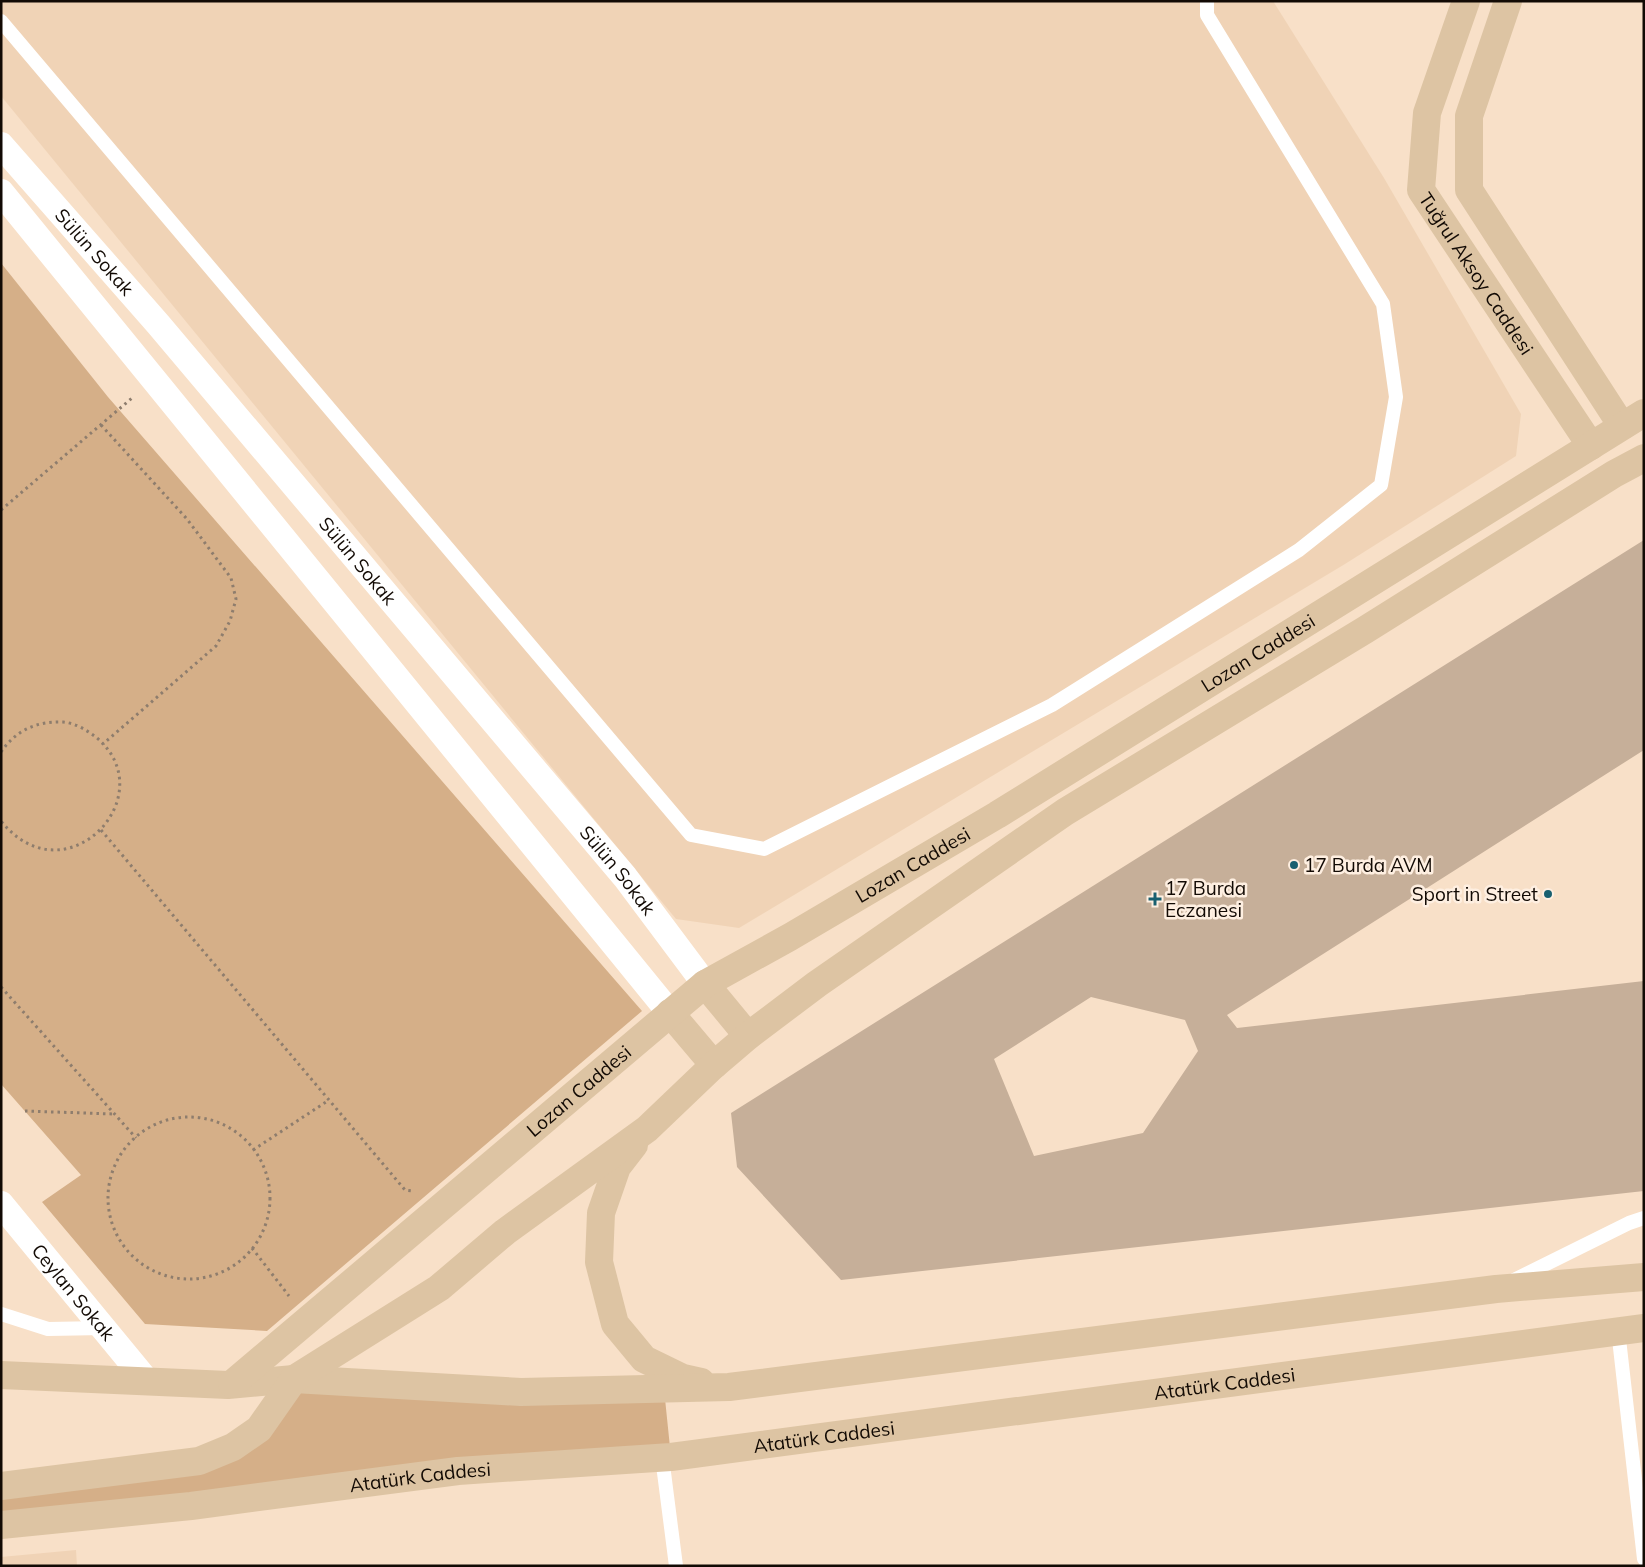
<svg xmlns="http://www.w3.org/2000/svg" width="1645" height="1567" viewBox="0 0 1645 1567" font-family="Mulish,sans-serif">
	<rect width="100%" height="100%" fill="#f8e0c8"/>
	<g fill="#f0d3b6">
		<path d="M1 1H1273L1384 178 1521 414 1516 456 1345 564 739 928 676 919 1 96Z"/>
		<path d="M76 1550 77 1566H1V1557Z"/>
	</g>
	<g fill="#d5af88">
		<path d="M1 263 108 397 642 1011 267 1331 145 1324 42 1202 81 1175 1 1084Z"/>
		<path d="M294 1379 664 1389 671 1457 1 1525V1486L233 1447Z"/>
	</g>
	<path fill="#c6af99" fill-rule="evenodd" d="M1644 540V750L1227 1015 1237 1028 1644 981V1191L841 1280 737 1167 731 1113ZM1091 997 1185 1020 1198 1051 1143 1133 1034 1156 994 1059Z"/>
	<g fill="none" stroke-linecap="round" stroke-linejoin="round">
		<g stroke="#8e7d6d" stroke-width="3" stroke-dasharray="2.5 4" stroke-linecap="butt">
			<path d="M101 425 187 519 231 578 236 599 230 621 216 646 103 744"/>
			<path d="M1 510 132 398"/>
			<path d="M1 752C16 730 37 721 63 722 75 723 87 730 97 738 165 796 65 901 1 821"/>
			<path d="M101 830 405 1190 413 1191"/>
			<path d="M1 987 136 1138"/>
			<path d="M25 1111 114 1114"/>
			<circle cx="189" cy="1198" r="81"/>
			<path d="M253 1150 329 1100"/>
			<path d="M252 1248 289 1296"/>
		</g>
		<g stroke="#fff" stroke-width="14">
			<path d="M1 21 691 835 764 849 1052 705 1299 550 1381 485 1396 397 1383 304 1207 15V1"/>
			<path d="M1514 1280 1629 1223 1644 1218"/>
			<path d="M1 1314 48 1329 103 1328"/>
			<path d="M1618 1330 1644 1559"/>
			<path d="M662 1457 676 1566"/>
		</g>
		<g stroke="#fff" stroke-width="26">
			<path id="s1" d="M1 145 158 324 625 877 705 984"/>
			<path d="M1 192 670 1013"/>
			<path id="s2" d="M1 1204 146 1380"/>
		</g>
		<g stroke="#ddc4a3" stroke-width="28">
			<path id="s3" d="M1466 1 1427 113 1421 190 1591 446"/>
			<path d="M1508 1 1469 116V190L1622 426"/>
			<path d="M705 984 748 1036"/>
			<path d="M670 1013 714 1065"/>
			<path d="M634 1145 617 1167 601 1213 599 1262 615 1324 644 1359 683 1378 701 1382"/>
			<path d="M1 1375 228 1385 294 1379 521 1392 729 1387 1496 1289 1644 1277"/>
			<path id="s4" d="M232 1384 705 984 790 937 997 815 1644 413"/>
			<path d="M1 1486 199 1461 233 1447 259 1429 294 1379 439 1288 505 1232 647 1129 714 1065 748 1036 817 984 1065 812 1365 630 1614 474 1644 458"/>
			<path id="s5" d="M1 1525 191 1506 458 1471 671 1457 1644 1328"/>
		</g>
	</g>
	<g fill="#196070" stroke="#feefe1" stroke-width="2">
		<circle cx="1294" cy="865" r="5"/>
		<circle cx="1548" cy="894" r="5"/>
		<path d="M1152.5 891.5h5v5h5v5h-5v5h-5v-5h-5v-5h5z"/>
	</g>
	<g text-anchor="middle" dominant-baseline="central" stroke-width="5" stroke-linejoin="round" paint-order="stroke">
		<g font-size="19" fill="#120a04" stroke="#feefe1">
			<text stroke="none"><textPath href="#s1" startOffset="142">Sülün Sokak</textPath></text>
			<text stroke="none"><textPath href="#s3" startOffset="296">Tuğrul Aksoy Caddesi</textPath></text>
			<text stroke="none"><textPath href="#s1" startOffset="548">Sülün Sokak</textPath></text>
			<text stroke="none"><textPath href="#s4" startOffset="1264">Lozan Caddesi</textPath></text>
			<text stroke="none"><textPath href="#s4" startOffset="859">Lozan Caddesi</textPath></text>
			<text stroke="none"><textPath href="#s1" startOffset="952">Sülün Sokak</textPath></text>
			<text stroke="none"><textPath href="#s4" startOffset="454">Lozan Caddesi</textPath></text>
			<text stroke="none"><textPath href="#s2" startOffset="114">Ceylan Sokak</textPath></text>
			<text stroke="none"><textPath href="#s5" startOffset="1232">Atatürk Caddesi</textPath></text>
			<text stroke="none"><textPath href="#s5" startOffset="828">Atatürk Caddesi</textPath></text>
			<text stroke="none"><textPath href="#s5" startOffset="422">Atatürk Caddesi</textPath></text>
		</g>
		<g font-size="19" fill="#120a04" stroke="#feefe1" text-anchor="start">
			<text x="1304" y="865">17 Burda AVM</text>
			<text x="1165" y="888">17 Burda<tspan x="1165" dy="22">Eczanesi</tspan></text>
			<text x="1538" y="894" text-anchor="end">Sport in Street</text>
		</g>
	</g>
	<rect width="1645" height="1567" fill="none" stroke="#120a04" stroke-width="5"/>
</svg>
